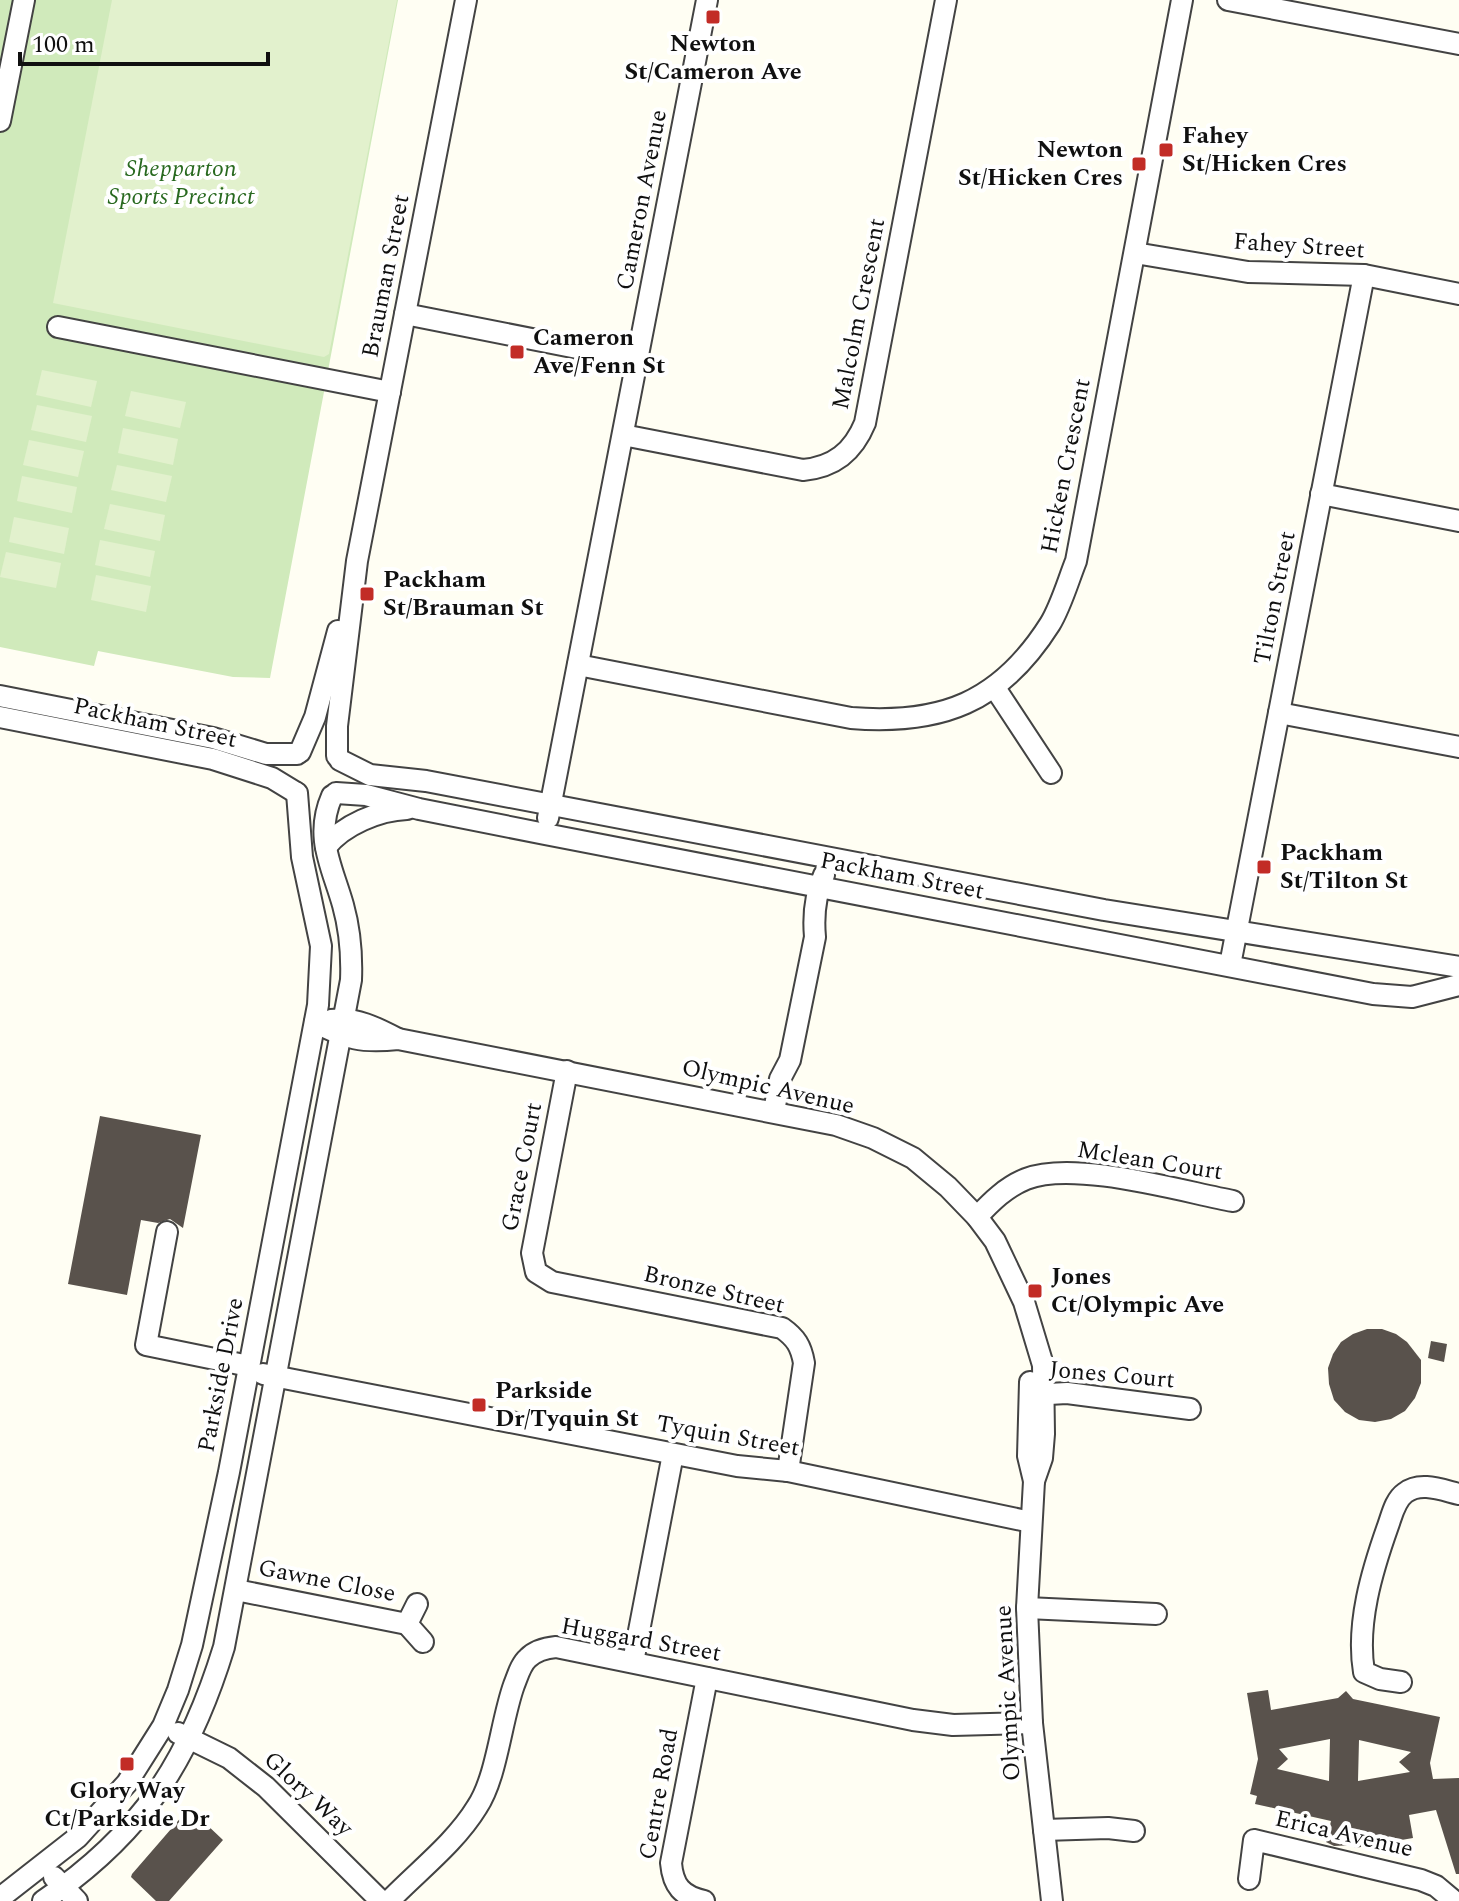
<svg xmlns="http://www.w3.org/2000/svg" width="1459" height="1901" viewBox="0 0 1459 1901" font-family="Spectral,serif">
	<rect width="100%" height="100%" fill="#fffef3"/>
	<path fill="#d0eabb" d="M0 0H398L270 678 233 677 98 651 94 666 0 647Z"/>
	<g fill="#e2f1cd">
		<path d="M112 0H397L329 354 324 357 53 303Z"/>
		<path d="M42 370 97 381 91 407 36 395Z"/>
		<path d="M131 391 186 402 180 428 125 416Z"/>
		<path d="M37 405 92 416 86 442 31 430Z"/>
		<path d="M123 428 178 439 173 465 118 453Z"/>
		<path d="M29 440 84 451 78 477 23 465Z"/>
		<path d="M117 465 172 476 166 502 111 490Z"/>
		<path d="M22 476 77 487 72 513 17 501Z"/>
		<path d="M110 504 165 515 160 541 104 529Z"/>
		<path d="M14 517 69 528 64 554 9 542Z"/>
		<path d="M100 540 155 551 150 577 95 565Z"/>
		<path d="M6 552 61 563 56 588 0 577Z"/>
		<path d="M96 575 151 586 146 612 91 600Z"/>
	</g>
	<g fill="#59524c" fill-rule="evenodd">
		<path d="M100 1116 201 1135 183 1228 170 1219 158 1223 141 1220 127 1295 68 1284Z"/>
		<path d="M1367 1329H1382L1396 1334 1407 1342 1421 1360V1383L1415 1398 1405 1411 1391 1419 1375 1422 1359 1420 1345 1412 1334 1400 1329 1384 1328 1368 1333 1354 1341 1342 1353 1334Z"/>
		<path d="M1431 1341 1447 1344 1444 1362 1428 1358Z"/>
		<path d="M1268 1690 1271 1710 1338 1698 1346 1691 1353 1699 1440 1717 1430 1763 1433 1779 1459 1778V1874H1456L1436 1810 1409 1815 1413 1838 1355 1848 1354 1845 1334 1846 1326 1842 1331 1821 1255 1804 1257 1796 1250 1794 1258 1759 1247 1693ZM1330 1739 1329 1781 1277 1769 1288 1759 1279 1749ZM1359 1740 1411 1752 1399 1762 1410 1772 1358 1781Z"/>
		<path d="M194 1807 207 1818 204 1822 223 1840 169 1901H156L131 1877 132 1874 184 1814 186 1815Z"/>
	</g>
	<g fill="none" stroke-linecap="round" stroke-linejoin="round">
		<defs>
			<g id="minor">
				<path d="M1228 0 1459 44"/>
				<path d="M0 121 24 0"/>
				<path d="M1135 253 1248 272 1364 275 1459 294"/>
				<path d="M405 314 638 360"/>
				<path d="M58 327 390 392"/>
				<path d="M623 435 803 470C834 467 853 452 865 423L946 0"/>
				<path d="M1321 494 1459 521"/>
				<path d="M578 665 851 718C941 725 1000 703 1050 624 1061 606 1068 581 1076 561L1182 0"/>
				<path d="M995 688 1051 773"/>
				<path d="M0 696 213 738 266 754H297"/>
				<path d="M1279 713 1459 747"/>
				<path d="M0 717 213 759 272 778 295 792"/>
				<path d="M300 752 315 717 338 631"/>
				<path d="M337 756V726L357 561 466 0"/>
				<path d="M340 760 370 775 426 781 1104 910 1459 967"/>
				<path d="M336 793 366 795 419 809 545 834 1373 994 1412 997 1459 985"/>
				<path d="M548 818 707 0"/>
				<path d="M326 847C343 825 379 810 407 809"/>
				<path d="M1230 965 1364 275"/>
				<path d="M331 1020C356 1017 377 1028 398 1039"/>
				<path d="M315 1022C346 1039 362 1043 398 1039L836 1125 873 1138 913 1158 948 1187 977 1217 995 1241 1024 1302 1043 1365 1044 1434 1042 1458 1034 1481 1027 1608 1032 1723 1052 1901"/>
				<path d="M567 1071 532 1253 536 1272 552 1282 782 1328C796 1338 801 1346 804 1363L788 1471"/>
				<path d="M774 1111 780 1079 790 1060 815 937C813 915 815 895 824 875"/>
				<path d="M977 1217C991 1202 1006 1187 1026 1179 1074 1160 1180 1191 1233 1201"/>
				<path d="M167 1232 146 1345 249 1366"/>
				<path d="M263 1374 737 1466 788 1471 1031 1522"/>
				<path d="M1030 1382 1028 1456 1034 1481"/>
				<path d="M1030 1395 1067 1393 1190 1409"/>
				<path d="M236 1590 407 1624"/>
				<path d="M417 1604 407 1624 423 1642"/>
				<path d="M1027 1608 1156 1614"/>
				<path d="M633 1662 673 1454"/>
				<path d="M1401 1682 1380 1679 1364 1672C1356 1624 1372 1571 1388 1526 1392 1515 1395 1500 1405 1493 1420 1481 1442 1490 1459 1494"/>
				<path d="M178 1733 229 1758 266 1787 381 1901"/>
				<path d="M1044 1830 1108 1828 1134 1831"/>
				<path d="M54 1877 77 1901"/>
				<path d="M1249 1879 1254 1840 1421 1880 1436 1886 1454 1901"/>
				<path d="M0 1898 78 1837 127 1783 163 1726 178 1690 192 1645 229 1472 318 1005 321 946 302 857 297 793"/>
				<path d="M43 1901C142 1834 189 1761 224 1647L351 980C352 955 350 930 343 905 332 866 314 837 332 796"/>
				<path d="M389 1901C418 1871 455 1843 477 1807 497 1777 501 1721 514 1685 518 1675 521 1664 528 1658 536 1650 546 1648 556 1647L913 1720 953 1725 1032 1723"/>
				<path d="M704 1901C682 1896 673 1886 671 1863L707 1678"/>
			</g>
		</defs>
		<use href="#minor" stroke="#434343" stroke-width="24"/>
		<use href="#minor" stroke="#fff" stroke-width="20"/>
	</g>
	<g fill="#c22c26" stroke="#fff" stroke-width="3">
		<rect x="705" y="9" width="16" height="16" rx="4"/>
		<rect x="1158" y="142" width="16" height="16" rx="4"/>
		<rect x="1131" y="156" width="16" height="16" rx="4"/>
		<rect x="509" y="344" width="16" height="16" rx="4"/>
		<rect x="359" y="586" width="16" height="16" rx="4"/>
		<rect x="1256" y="859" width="16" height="16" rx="4"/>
		<rect x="1027" y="1283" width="16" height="16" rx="4"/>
		<rect x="471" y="1397" width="16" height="16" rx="4"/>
		<rect x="119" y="1756" width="16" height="16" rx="4"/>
	</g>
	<g text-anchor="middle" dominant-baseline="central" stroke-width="8" stroke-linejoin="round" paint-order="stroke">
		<g font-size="24" font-weight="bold" fill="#101010" stroke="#fff" text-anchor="start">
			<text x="713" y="44" text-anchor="middle">Newton<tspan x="713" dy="28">St/Cameron Ave</tspan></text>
			<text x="1182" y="136">Fahey<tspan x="1182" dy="28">St/Hicken Cres</tspan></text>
			<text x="1123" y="150" text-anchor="end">Newton<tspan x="1123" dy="28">St/Hicken Cres</tspan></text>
			<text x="533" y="338">Cameron<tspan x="533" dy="28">Ave/Fenn St</tspan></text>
			<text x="383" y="580">Packham<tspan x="383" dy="28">St/Brauman St</tspan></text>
			<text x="1280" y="853">Packham<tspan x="1280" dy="28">St/Tilton St</tspan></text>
			<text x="1051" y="1277">Jones<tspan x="1051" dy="28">Ct/Olympic Ave</tspan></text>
			<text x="495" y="1391">Parkside<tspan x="495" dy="28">Dr/Tyquin St</tspan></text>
			<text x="127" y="1791" text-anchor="middle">Glory Way<tspan x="127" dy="28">Ct/Parkside Dr</tspan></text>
		</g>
		<g font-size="24" font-style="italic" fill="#28691f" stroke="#fff">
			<text x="181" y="169">Shepparton<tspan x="181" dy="28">Sports Precinct</tspan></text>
		</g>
		<g font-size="24" fill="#101010" stroke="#fff">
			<text transform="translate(642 200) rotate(-79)">Cameron Avenue</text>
			<text transform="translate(1299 246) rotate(4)">Fahey Street</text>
			<text transform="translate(386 276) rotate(-79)">Brauman Street</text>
			<text transform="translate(859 314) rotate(-79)">Malcolm Crescent</text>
			<text transform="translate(1066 466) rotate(-79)">Hicken Crescent</text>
			<text transform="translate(1275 598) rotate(-79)">Tilton Street</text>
			<text transform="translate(155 723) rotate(12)">Packham Street</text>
			<text transform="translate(902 876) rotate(11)">Packham Street</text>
			<text transform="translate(768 1087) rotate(13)">Olympic Avenue</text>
			<text transform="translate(1150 1161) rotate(9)">Mclean Court</text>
			<text transform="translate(522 1167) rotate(-79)">Grace Court</text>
			<text transform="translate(714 1290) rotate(13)">Bronze Street</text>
			<text transform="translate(221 1375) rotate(-79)">Parkside Drive</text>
			<text transform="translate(1112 1375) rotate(5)">Jones Court</text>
			<text transform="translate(728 1436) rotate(10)">Tyquin Street</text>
			<text transform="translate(327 1581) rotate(11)">Gawne Close</text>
			<text transform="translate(641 1640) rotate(10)">Huggard Street</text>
			<text transform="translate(1008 1693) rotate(-93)">Olympic Avenue</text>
			<text transform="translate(308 1794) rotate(43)">Glory Way</text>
			<text transform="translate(659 1794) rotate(-80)">Centre Road</text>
			<text transform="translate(1344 1834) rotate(13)">Erica Avenue</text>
		</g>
	</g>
	<path d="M20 52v12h248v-12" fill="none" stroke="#101010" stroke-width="4"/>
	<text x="32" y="52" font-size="24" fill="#101010" stroke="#ffffff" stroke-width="6" paint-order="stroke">100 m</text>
</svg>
